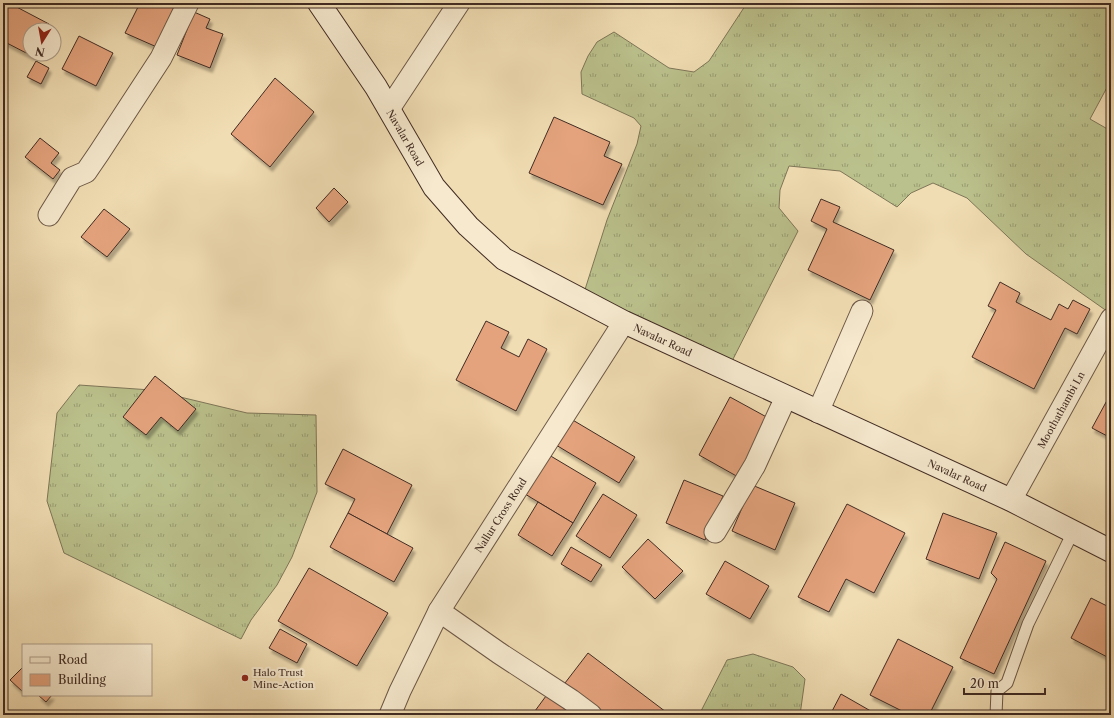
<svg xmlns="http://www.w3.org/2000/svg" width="1114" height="718" viewBox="0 0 1114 718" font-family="'Libre Caslon Text',serif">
	<defs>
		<pattern id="grass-tufts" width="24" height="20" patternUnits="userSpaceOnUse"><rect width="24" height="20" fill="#bbc18c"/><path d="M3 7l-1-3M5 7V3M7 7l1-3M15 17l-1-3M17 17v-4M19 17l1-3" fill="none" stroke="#999d72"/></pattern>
		<filter id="shadow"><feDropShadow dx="2.5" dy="4.5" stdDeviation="1" flood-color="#0004"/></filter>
	</defs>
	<rect width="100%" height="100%" fill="#f1ddb3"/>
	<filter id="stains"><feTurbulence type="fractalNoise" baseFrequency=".005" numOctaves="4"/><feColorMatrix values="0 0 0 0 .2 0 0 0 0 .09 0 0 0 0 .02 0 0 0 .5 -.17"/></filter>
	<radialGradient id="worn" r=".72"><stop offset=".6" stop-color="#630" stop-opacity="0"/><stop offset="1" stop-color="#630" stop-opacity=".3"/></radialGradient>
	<g fill="url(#grass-tufts)" stroke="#7e7658">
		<path d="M747 3H1111V80L1090 119 1111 131V314L1026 254 967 198 933 183 911 193 897 207 840 171 789 166 780 190 779 208 798 231 728 369 582 299 607 220 637 144 641 126 634 118 582 94 581 72 588 56 597 42 614 32 669 68 694 72 709 61Z"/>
		<path d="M79 385 151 390 247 413 316 415 317 492 292 557 277 585 251 620 241 639 64 553 47 501 57 413Z"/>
		<path d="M753 654 793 667 805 679 800 715H699L727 660Z"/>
	</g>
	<g fill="#e4a37d" stroke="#402b23" filter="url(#shadow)">
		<path d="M3 3H9L49 24 46 30H30V54H33L32 56 3 41Z"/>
		<path d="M140 3H180L159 48 125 33Z"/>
		<path d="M194 12 210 19 206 28 223 34 210 68 177 55Z"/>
		<path d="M79 36 113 53 96 86 62 69Z"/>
		<path d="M36 61 49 68 41 84 27 77Z"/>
		<path d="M275 78 314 112 270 167 231 134Z"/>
		<path d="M554 117 610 142 604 156 622 164 603 205 529 173Z"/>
		<path d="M40 138 59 153 51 163 60 170 53 179 25 157Z"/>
		<path d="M334 188 348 202 329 222 316 208Z"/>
		<path d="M821 199 840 207 833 222 894 250 870 300 808 270 827 229 811 221Z"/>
		<path d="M104 209 130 229 107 257 81 237Z"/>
		<path d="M1000 282 1020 293 1016 302 1051 320 1059 304 1068 309 1073 300 1090 309 1077 334 1065 328 1034 389 972 357 996 310 988 306Z"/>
		<path d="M486 321 509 332 501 348 519 357 528 339 547 349 516 411 456 380Z"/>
		<path d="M155 376 196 409 178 431 161 417 146 435 123 417Z"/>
		<path d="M1111 393V438L1092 428Z"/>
		<path d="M730 397 772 420 740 478 699 455Z"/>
		<path d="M571 419 635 457 619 483 556 445Z"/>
		<path d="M343 449 412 485 387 534 348 513 355 499 325 484Z"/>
		<path d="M549 455 596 483 573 523 525 494Z"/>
		<path d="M684 480 723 496 705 540 666 523Z"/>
		<path d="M752 485 795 503 775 550 732 531Z"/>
		<path d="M603 494 637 515 610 558 576 536Z"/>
		<path d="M538 502 573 523 552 556 518 535Z"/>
		<path d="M847 504 905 533 874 593 846 579 829 612 798 597Z"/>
		<path d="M348 513 413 548 394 582 330 547Z"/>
		<path d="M943 513 997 533 979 579 926 559Z"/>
		<path d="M648 539 683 571 655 599 622 567Z"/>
		<path d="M1005 542 1046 561 994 674 960 658 997 579 991 573Z"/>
		<path d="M571 547 602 565 591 582 561 564Z"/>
		<path d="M725 561 769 586 750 619 706 594Z"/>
		<path d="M309 568 388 613 357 666 278 621Z"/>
		<path d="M1091 598 1111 608V659L1071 638Z"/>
		<path d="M280 629 307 644 297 663 269 648Z"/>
		<path d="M898 639 953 667 929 715H910L870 695Z"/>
		<path d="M588 653 670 715H607L565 683Z"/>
		<path d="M23 667V692L10 680Z"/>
		<path d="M841 694 876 714V715H830Z"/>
		<path d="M38 695H52L46 702Z"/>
		<path d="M546 696 574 715H532Z"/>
	</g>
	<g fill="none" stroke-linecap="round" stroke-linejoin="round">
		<defs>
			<path id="lane" d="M996 715 997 691 1007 683 1028 624 1073 532"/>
			<g id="street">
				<path d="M389 109 459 3"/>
				<path d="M49 215 72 178 86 172 99 153 161 58 188 3"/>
				<path d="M818 412 862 311"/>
				<path id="s1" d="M1011 500 1111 319"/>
				<path d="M715 532 755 465 786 397"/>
				<path d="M439 611 499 653 571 700 591 715"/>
				<path id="s2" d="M390 715 400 691 439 611 624 322"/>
			</g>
			<g id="secondary">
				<path id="s3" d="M319 3 376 87 434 187 468 226 504 259 624 322 1011 500 1111 551"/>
			</g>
		</defs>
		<use href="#lane" stroke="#6c5847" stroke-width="13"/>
		<use href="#street" stroke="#6c5847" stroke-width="23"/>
		<use href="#secondary" stroke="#402b23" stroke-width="24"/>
		<use href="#lane" stroke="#f6e9ce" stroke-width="11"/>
		<use href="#street" stroke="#f6e9ce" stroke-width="21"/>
		<use href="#secondary" stroke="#f6e9ce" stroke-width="22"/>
	</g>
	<circle fill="#8f2418" stroke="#f6e9ce" stroke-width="1.5" cx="245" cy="678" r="4"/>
	<g text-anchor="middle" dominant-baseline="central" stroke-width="4" stroke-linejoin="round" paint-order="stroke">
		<g font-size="10" fill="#402b23" stroke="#f6e9ce">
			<text stroke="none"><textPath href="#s3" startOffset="160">Navalar Road</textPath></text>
			<text stroke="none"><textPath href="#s3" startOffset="496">Navalar Road</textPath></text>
			<text stroke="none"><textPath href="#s1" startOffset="103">Moothathambi Ln</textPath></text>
			<text stroke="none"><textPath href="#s3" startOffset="820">Navalar Road</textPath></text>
			<text stroke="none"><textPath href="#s2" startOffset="229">Nallur Cross Road</textPath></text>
		</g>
		<g font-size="10" fill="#402b23" stroke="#f6e9ce" text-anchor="start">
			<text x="253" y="672">Halo Trust<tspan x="253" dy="12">Mine-Action</tspan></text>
		</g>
	</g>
	<rect width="1114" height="718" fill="none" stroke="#f1ddb3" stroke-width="16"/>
	<rect x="4" y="4" width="1106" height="710" fill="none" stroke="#402b23" stroke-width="2"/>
	<rect x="8" y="8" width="1098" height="702" fill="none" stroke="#402b23"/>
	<rect x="22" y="644" width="130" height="52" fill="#f6e9ce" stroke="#ad9d8a"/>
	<rect x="30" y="657" width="20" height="6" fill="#f6e9ce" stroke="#ad9d8a"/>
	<text x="58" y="664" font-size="12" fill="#402b23">Road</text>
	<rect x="30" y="674" width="20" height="12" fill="#e4a37d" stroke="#ad9d8a"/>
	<text x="58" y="684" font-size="12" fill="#402b23">Building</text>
	<g transform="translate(42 42) rotate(191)"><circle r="19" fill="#f6e9ce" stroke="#ad9d8a"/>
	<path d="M0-3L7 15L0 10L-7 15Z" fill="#8f2418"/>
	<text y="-6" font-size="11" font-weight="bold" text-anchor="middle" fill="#402b23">N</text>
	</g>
	<path d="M964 688v6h81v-6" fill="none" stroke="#402b23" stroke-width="2"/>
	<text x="970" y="688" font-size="12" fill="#402b23" stroke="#f6e9ce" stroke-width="3" paint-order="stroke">20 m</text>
	<rect width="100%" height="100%" filter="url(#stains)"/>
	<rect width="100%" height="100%" fill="url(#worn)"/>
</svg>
